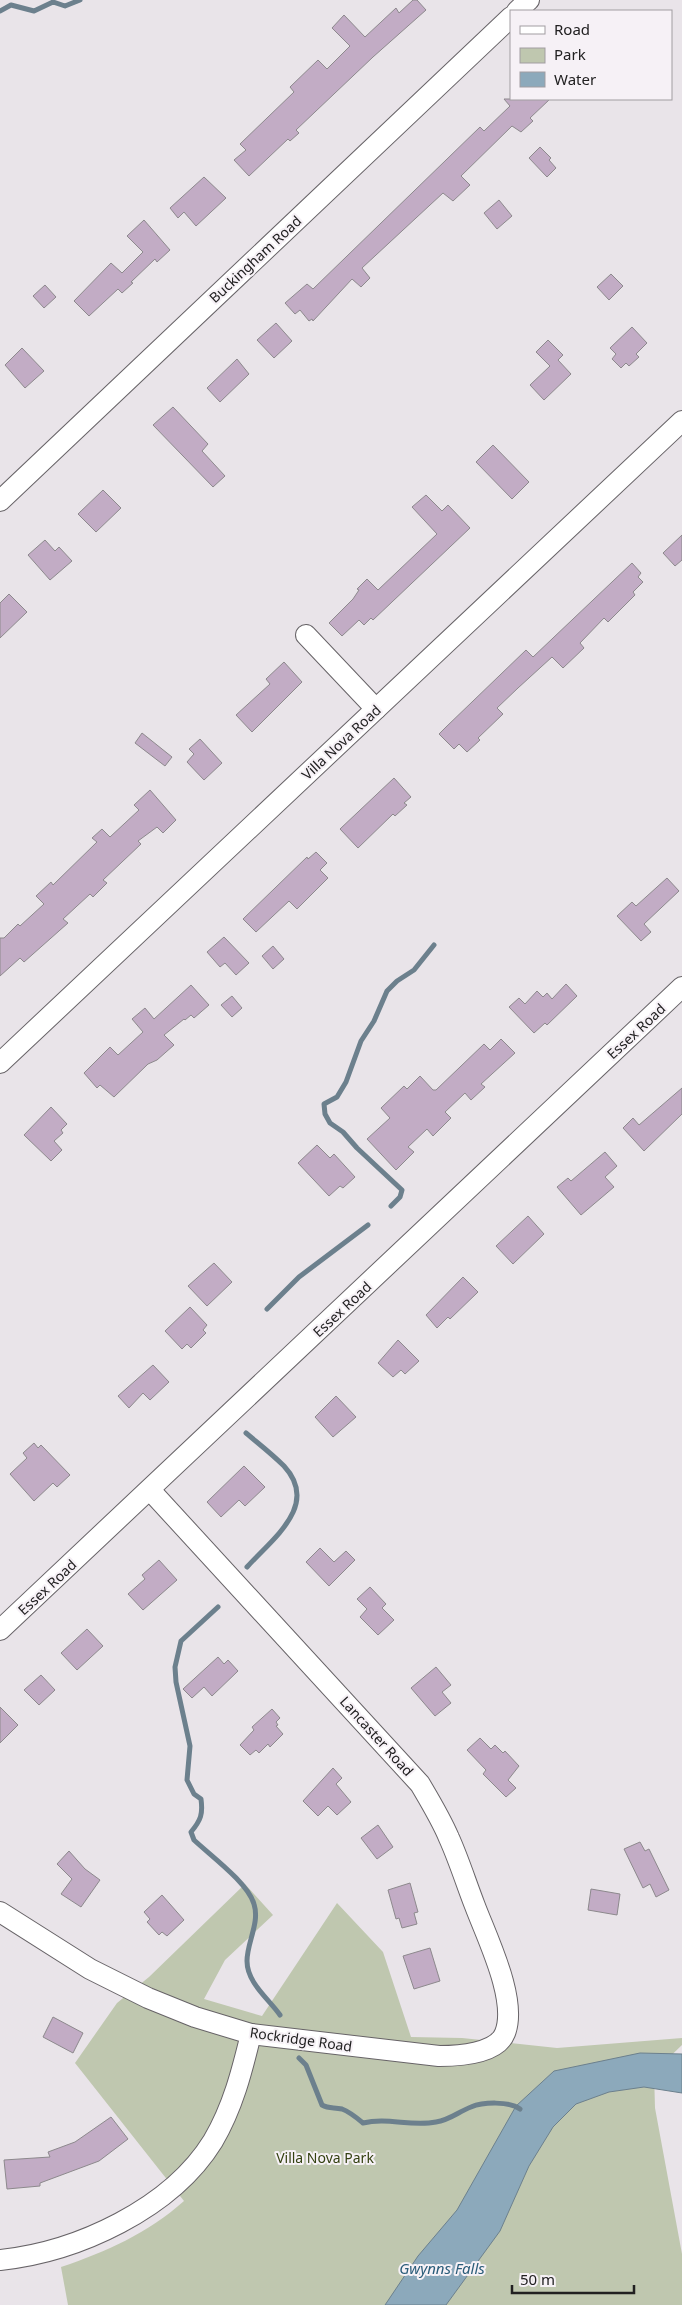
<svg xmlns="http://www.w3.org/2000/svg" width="682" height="2305" viewBox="0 0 682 2305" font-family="'Noto Sans',sans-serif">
	<rect width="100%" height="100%" fill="#e9e4e9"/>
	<path fill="#bfc7af" d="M245 1884 273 1915 225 1960 204 1999 262 2016 337 1903 383 1952 411 2037 462 2038 557 2048 682 2038V2045L654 2072 655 2108 682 2254V2305H68L61 2267C106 2252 148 2233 184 2201L75 2063 117 2003 149 1977Z"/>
	<path fill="#8ca9bb" stroke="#6c808d" d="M640 2053 682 2054V2093L644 2087 609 2092 576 2104 553 2127 529 2166 500 2231 446 2305H385L418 2256 457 2210 516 2106 554 2071Z"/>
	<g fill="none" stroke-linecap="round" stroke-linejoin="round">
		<g stroke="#6c808d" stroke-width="5">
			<path d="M0 11 11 5 34 11 53 2 65 6 80 0"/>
			<path d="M391 1206 400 1197 402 1190 357 1148 343 1132 330 1123 325 1114 324 1104 337 1097 346 1082 361 1041 374 1021 387 991 397 981 414 970 434 945"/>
			<path d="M267 1309 299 1277 368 1225"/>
			<path d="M246 1433C259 1444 272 1454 284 1466 320 1505 273 1538 247 1567"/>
			<path d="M218 1607 181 1641 175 1667 176 1682 190 1746 187 1780 194 1794 201 1799C203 1814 201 1820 191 1832L194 1840C211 1856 248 1883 254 1904 260 1923 247 1942 247 1961 247 1983 269 1999 280 2015"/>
			<path d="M299 2058 306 2065 322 2105C329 2109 334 2107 342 2109 350 2112 357 2118 363 2123 388 2117 411 2127 436 2122 450 2120 458 2112 471 2107 483 2102 509 2101 520 2109"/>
		</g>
	</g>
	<g fill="#c2acc5" stroke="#8d898d">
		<path d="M413 0H417L426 10 373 57 296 130 299 133 290 141 288 139 249 176 234 160 246 150 240 144 294 92 290 87 318 60 327 69 350 46 332 28 344 15 365 37 396 8 399 13Z"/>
		<path d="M504 99H550L530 118 533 121 521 132 512 126 461 176 470 185 453 201 443 193 362 268 370 278 361 287 352 279 313 321 312 319 309 321 300 310 295 314 285 303 307 284 313 289 480 127 484 131 510 106Z"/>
		<path d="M540 147 551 158 549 160 556 168 547 177 529 158Z"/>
		<path d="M204 177 226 198 196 226 184 212 178 218 170 208Z"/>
		<path d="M499 200 512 216 497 229 484 213Z"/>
		<path d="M144 220 170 250 157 262 155 259 131 282 133 283 122 293 118 289 89 316 74 301 111 263 122 273 143 252 127 236Z"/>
		<path d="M611 274 623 286 609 300 597 287Z"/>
		<path d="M45 285 56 297 44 308 33 296Z"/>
		<path d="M276 323 292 341 274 358 257 340Z"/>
		<path d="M632 327 647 343 636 354 639 357 629 366 626 363 621 368 612 359 616 354 610 348Z"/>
		<path d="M548 340 563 355 558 360 571 374 544 400 530 385 550 366 536 352Z"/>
		<path d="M22 348 44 371 25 388 5 365Z"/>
		<path d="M237 359 249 374 220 402 207 388Z"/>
		<path d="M173 407 208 444 202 451 225 476 213 487 153 425Z"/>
		<path d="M493 445 529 482 512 499 476 462Z"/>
		<path d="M103 490 121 508 96 532 78 514Z"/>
		<path d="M426 495 442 511 448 505 470 528 373 620 371 618 364 625 359 620 342 636 329 623 353 599 359 590 357 589 367 579 378 590 437 534 412 507Z"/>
		<path d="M682 535V560L675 566 663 553Z"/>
		<path d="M45 540 55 551 59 547 72 561 50 580 28 555Z"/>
		<path d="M632 563 641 573 638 577 643 582 633 592 635 595 608 622 604 618 580 643 584 648 563 668 552 657 518 688 497 708 503 714 478 738 480 740 467 752 459 744 454 749 439 734 446 727 526 650 533 657Z"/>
		<path d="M9 594 27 612 0 638V603Z"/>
		<path d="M284 662 302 682 252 732 236 715 270 684 266 679Z"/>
		<path d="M142 733 172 757 165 766 135 743Z"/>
		<path d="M200 739 222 763 204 780 187 762 194 754 189 749Z"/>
		<path d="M394 778 411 797 404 803 407 805 395 816 393 814 358 848 340 829Z"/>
		<path d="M150 790 176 820 163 833 157 827 138 841 141 844 103 880 107 883 93 897 90 894 63 919 68 923 24 962 20 958 0 976V938H4L18 924 20 926 44 904 36 896 51 882 53 885 97 842 92 838 102 829 110 837 139 810 134 805Z"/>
		<path d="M316 852 327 863 320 870 328 878 297 909 289 901 256 932 243 919 307 857 308 859Z"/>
		<path d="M667 878 679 891 644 924 651 932 641 941 617 916 632 902 636 906Z"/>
		<path d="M224 937 249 963 236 975 225 963 220 967 207 952Z"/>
		<path d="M273 946 284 959 273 969 262 956Z"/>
		<path d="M566 984 577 996 547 1025 545 1023 534 1033 509 1007 519 998 525 1004 537 991 543 997 547 993 552 999Z"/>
		<path d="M191 985 209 1005 194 1018 191 1015 185 1020 184 1019 164 1035 174 1045 157 1060 148 1064 114 1097 100 1085 97 1088 84 1073 110 1047 118 1055 143 1032 132 1019 145 1008 154 1019Z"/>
		<path d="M232 996 242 1008 232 1017 221 1005Z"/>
		<path d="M501 1039 515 1053 481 1084 485 1087 471 1100 465 1093 445 1112 451 1118 433 1136 427 1129 408 1147 414 1152 396 1170 367 1139 390 1118 381 1108 404 1086 407 1089 420 1076 433 1090H436L484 1044 490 1050Z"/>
		<path d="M682 1088V1114L644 1151 623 1128 633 1118 639 1125Z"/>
		<path d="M51 1107 67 1124 61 1130 63 1133 54 1141 62 1150 51 1161 24 1135Z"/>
		<path d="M317 1145 330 1158 334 1154 355 1177 343 1188 340 1186 329 1196 298 1163Z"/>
		<path d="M605 1152 617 1166 605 1177 614 1187 581 1215 557 1187 568 1178 571 1181Z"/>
		<path d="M528 1216 544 1234 513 1264 496 1246Z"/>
		<path d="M214 1263 232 1282 207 1306 188 1286Z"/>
		<path d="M463 1277 478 1292 450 1319 448 1317 437 1328 426 1315Z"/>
		<path d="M190 1307 207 1325 203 1330 206 1333 191 1348 187 1344 182 1349 165 1331Z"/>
		<path d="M398 1340 419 1361 405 1374 401 1370 393 1377 378 1363Z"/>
		<path d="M153 1365 169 1382 150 1400 143 1393 129 1408 118 1396Z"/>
		<path d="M336 1396 356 1417 333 1437 315 1417Z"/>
		<path d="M34 1443 38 1448 41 1445 70 1475 57 1487 53 1483 34 1501 10 1474 27 1458 23 1453Z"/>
		<path d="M244 1466 265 1487 245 1506 239 1500 221 1517 207 1502Z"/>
		<path d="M320 1548 334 1562 346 1551 355 1560 329 1586 306 1562Z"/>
		<path d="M159 1560 177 1580 143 1610 128 1594 145 1579 142 1575Z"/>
		<path d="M370 1587 386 1604 382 1608 394 1620 378 1635 360 1617 367 1609 357 1599Z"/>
		<path d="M87 1629 103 1646 77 1670 61 1653Z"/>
		<path d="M218 1657 224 1664 228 1660 238 1671 212 1696 204 1687 192 1698 183 1689Z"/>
		<path d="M436 1667 451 1685 442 1692 451 1703 435 1716 411 1688Z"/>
		<path d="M41 1675 55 1690 39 1705 24 1690Z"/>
		<path d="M0 1707 18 1725 0 1743Z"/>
		<path d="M272 1709 280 1718 276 1722 278 1725 276 1726 283 1734 270 1747 268 1744 259 1753 256 1750 250 1755 240 1745 254 1730 252 1727Z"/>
		<path d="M480 1738 491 1749 495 1745 503 1753 505 1751 519 1766 508 1780 516 1788 506 1797 483 1774 486 1770 467 1750Z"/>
		<path d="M333 1768 342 1778 336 1784 351 1802 337 1815 328 1806 318 1816 303 1801Z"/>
		<path d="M378 1825 393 1847 377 1859 361 1838Z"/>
		<path d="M640 1842 645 1851 649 1849 669 1890 656 1897 650 1884 643 1888 624 1849Z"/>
		<path d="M69 1851 85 1869 100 1880 81 1907 61 1894 72 1879 57 1864Z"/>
		<path d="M410 1883 418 1912 414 1913 417 1924 402 1928 399 1918 396 1919 388 1890Z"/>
		<path d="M591 1889 620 1894 617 1915 588 1910Z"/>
		<path d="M162 1895 184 1920 167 1936 162 1932 159 1935 147 1922 150 1919 144 1912Z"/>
		<path d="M430 1948 440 1981 414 1989 403 1956Z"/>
		<path d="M53 2017 83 2033 73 2053 43 2037Z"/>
		<path d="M111 2117 128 2139 99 2161 40 2183V2186L7 2189 4 2160 50 2157 48 2152 75 2142Z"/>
	</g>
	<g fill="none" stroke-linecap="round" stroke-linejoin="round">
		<defs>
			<g id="minor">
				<path d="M517 11 529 0"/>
				<path d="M0 501 511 17"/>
				<path d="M306 635 376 709"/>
				<path d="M0 1063 682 421"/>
				<path d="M0 1630 682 987"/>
				<path d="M0 1912 90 1969 148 1998 195 2017 251 2034 439 2056C457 2056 497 2054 505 2033 518 2000 487 1938 475 1906 466 1883 459 1860 449 1838 441 1819 430 1801 420 1784L150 1490"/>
				<path d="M0 2260C77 2252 171 2209 213 2141 233 2107 242 2071 251 2034"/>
			</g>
		</defs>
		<use href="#minor" stroke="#676367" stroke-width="22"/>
		<use href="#minor" stroke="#fff" stroke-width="20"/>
	</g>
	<g text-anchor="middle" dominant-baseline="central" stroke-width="4" stroke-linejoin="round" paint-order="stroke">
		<g font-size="14" fill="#212021" stroke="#f6f1f6">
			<text transform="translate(255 259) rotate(-43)">Buckingham Road</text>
			<text transform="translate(341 742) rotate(-43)">Villa Nova Road</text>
			<text transform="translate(636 1031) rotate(-43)">Essex Road</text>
			<text transform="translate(342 1309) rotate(-43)">Essex Road</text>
			<text transform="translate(47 1587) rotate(-43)">Essex Road</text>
			<text transform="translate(377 1736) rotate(48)">Lancaster Road</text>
			<text transform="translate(301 2039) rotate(8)">Rockridge Road</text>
		</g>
		<g font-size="14" fill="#334010" stroke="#f6f1f6">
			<text x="325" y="2157">Villa Nova Park</text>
		</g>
		<g font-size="15" font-style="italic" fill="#2a5c79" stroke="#f6f1f6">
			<text x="442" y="2268">Gwynns Falls</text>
		</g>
	</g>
	<rect x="510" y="10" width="162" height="90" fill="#f6f1f6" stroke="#a19da1"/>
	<rect x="520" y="26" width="25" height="8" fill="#ffffff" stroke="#a19da1"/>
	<text x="554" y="35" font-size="15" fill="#212021">Road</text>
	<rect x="520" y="48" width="25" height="15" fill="#bfc7af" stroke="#a19da1"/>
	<text x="554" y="60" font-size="15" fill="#212021">Park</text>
	<rect x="520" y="72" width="25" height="15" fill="#8ca9bb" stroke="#a19da1"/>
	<text x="554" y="85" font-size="15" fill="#212021">Water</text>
	<path d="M512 2285v8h122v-8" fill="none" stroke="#212021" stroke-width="2.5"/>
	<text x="520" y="2285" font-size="15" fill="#212021" stroke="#f6f1f6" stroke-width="4" paint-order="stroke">50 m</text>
</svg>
